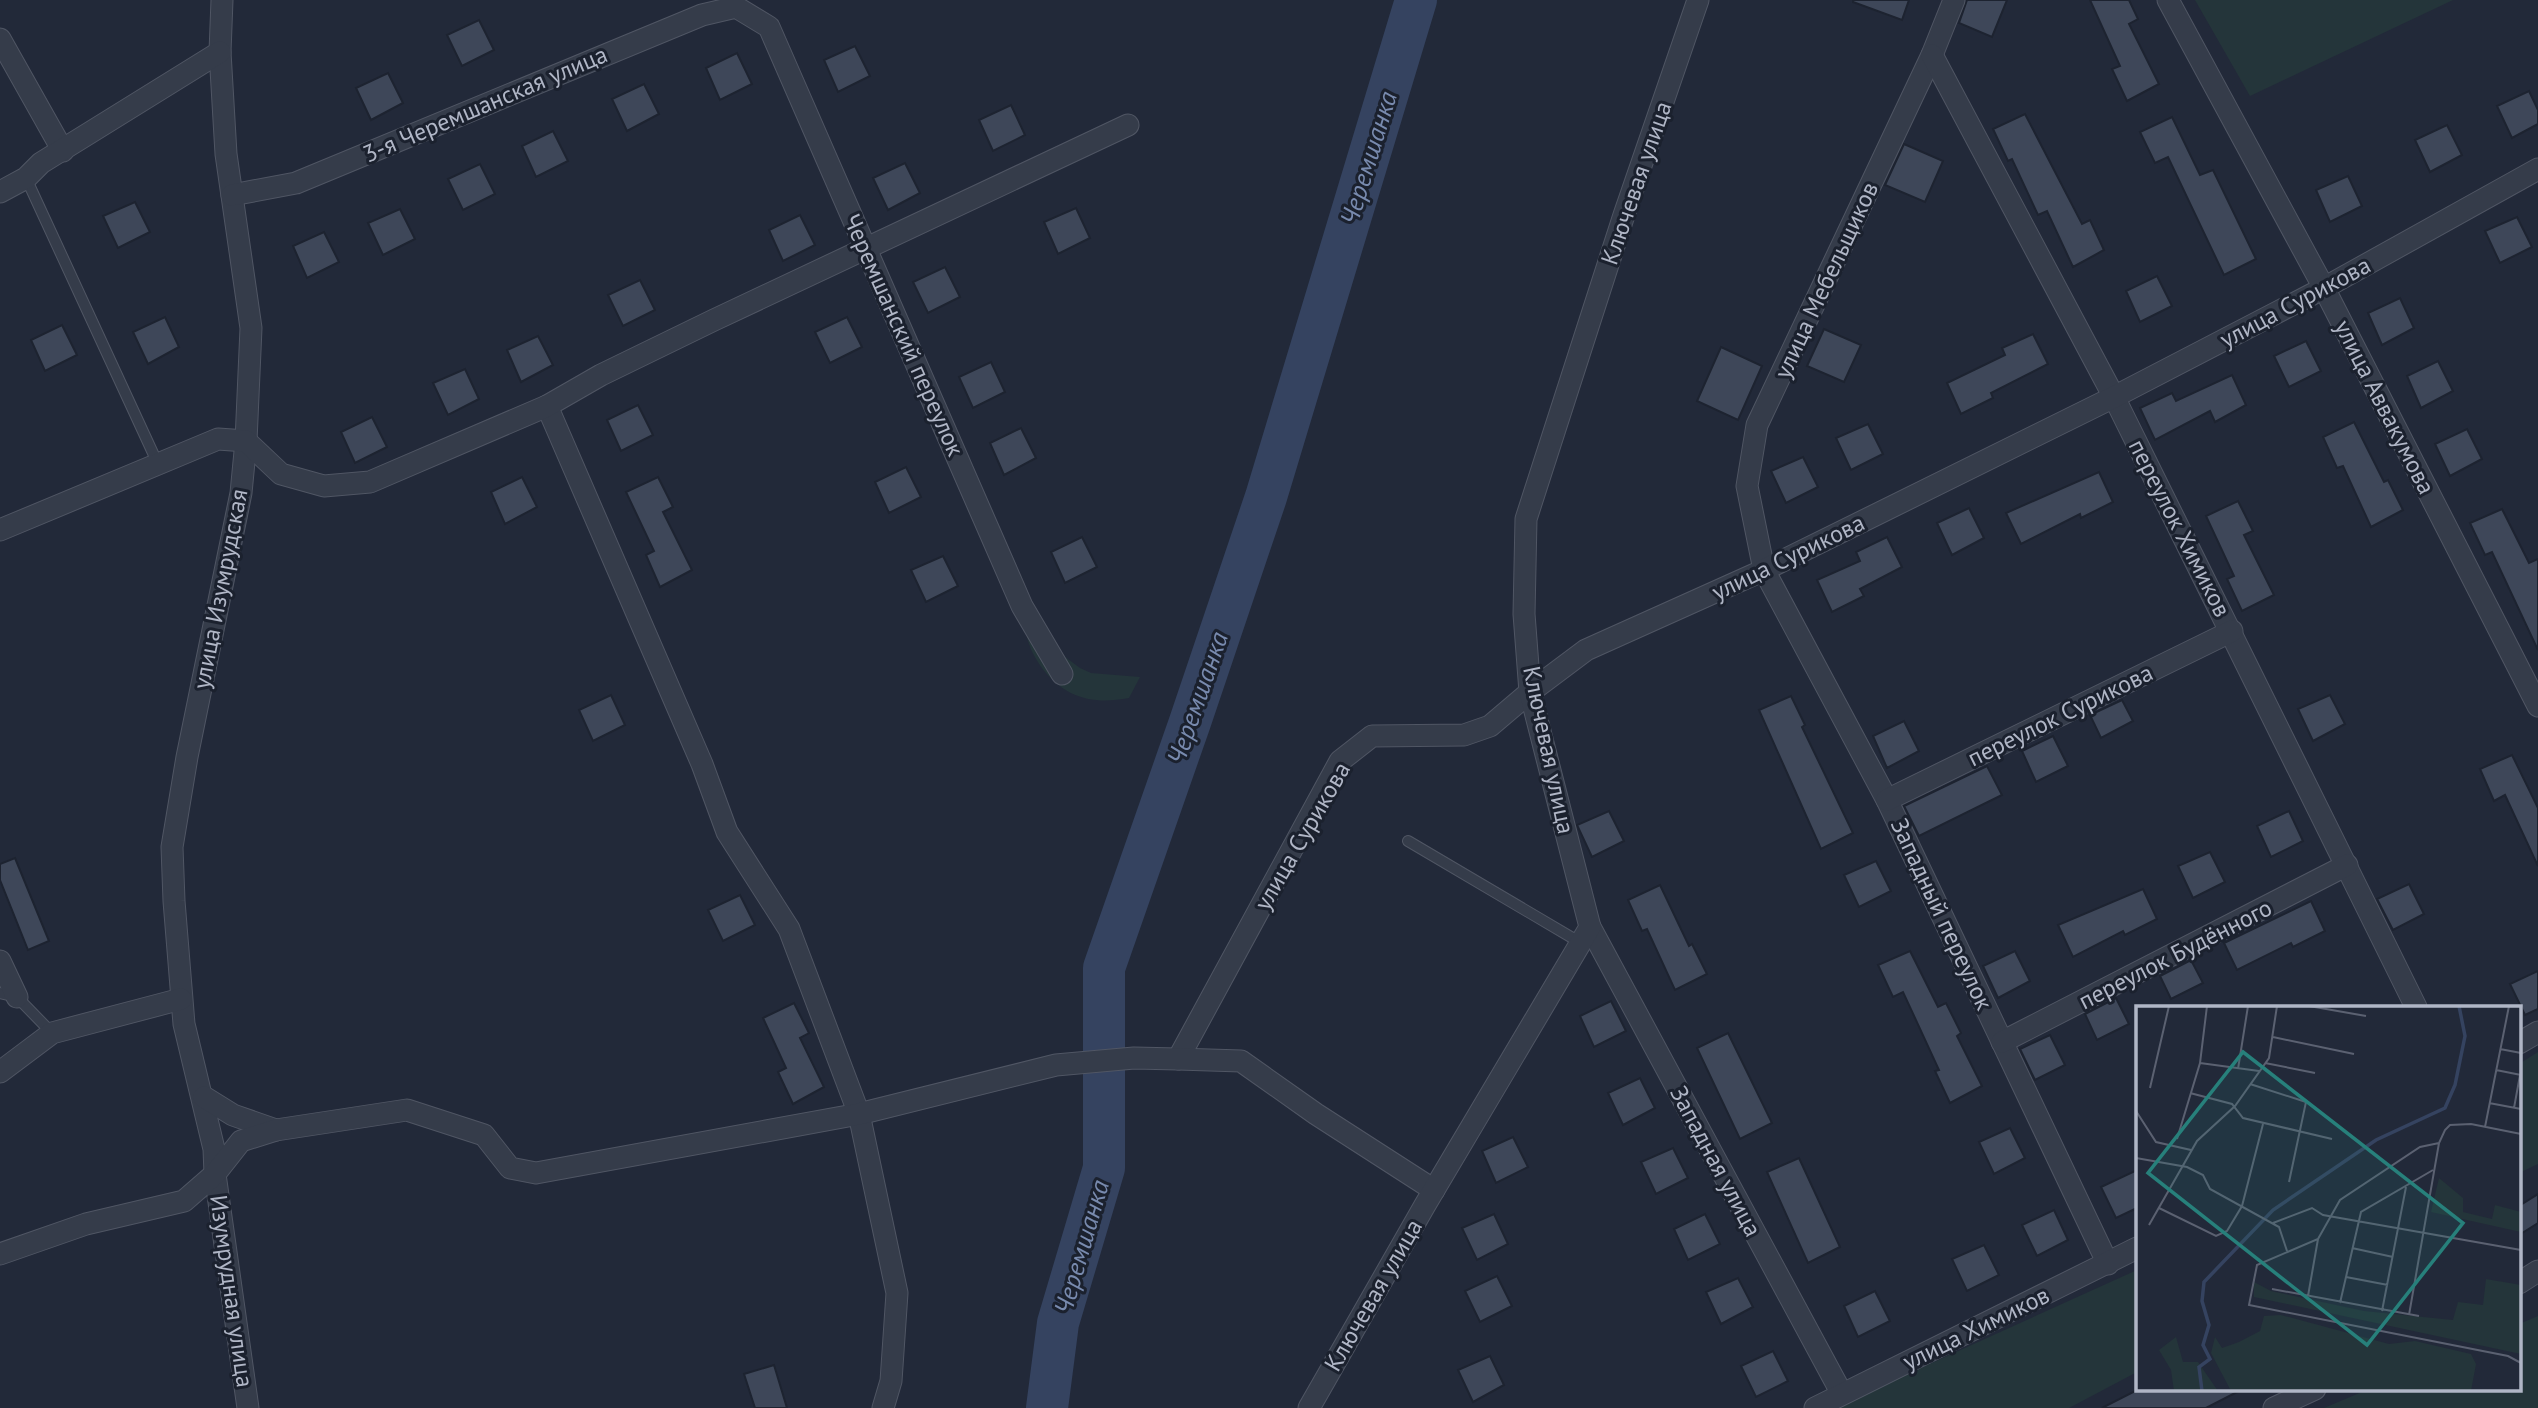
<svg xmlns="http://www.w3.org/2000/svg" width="2538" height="1408" viewBox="0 0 2538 1408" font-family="'PT Sans',sans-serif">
	<rect width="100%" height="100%" fill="#222939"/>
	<g fill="#24353a">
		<path d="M2195 0H2453L2250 96Z"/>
		<path d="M1026 628 1080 668 1091 673 1140 677 1129 698C1093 705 1065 698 1042 668 1033 655 1027 644 1026 628Z"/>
		<path d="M2538 1052V1164L2519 1173V1064Z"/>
		<path d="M2137 1270V1372L2069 1408H1840L1881 1386Z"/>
		<path d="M2538 1316V1408H2324L2369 1389H2519V1324Z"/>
	</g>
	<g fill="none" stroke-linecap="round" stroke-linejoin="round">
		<path stroke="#354360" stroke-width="42" d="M1047 1408 1058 1323 1104 1168V968L1190 722 1266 497 1416 0"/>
	</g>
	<g fill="#3e4759" stroke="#1d2330" stroke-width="2">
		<path d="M1853 0H1909L1902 20 1853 2Z"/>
		<path d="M1967 0H2007L1992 37 1959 23Z"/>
		<path d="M2090 0H2129L2138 19 2129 24 2159 84 2127 101 2112 69 2120 66Z"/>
		<path d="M479 20 494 50 462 66 447 35Z"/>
		<path d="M855 46 870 76 838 92 824 60Z"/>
		<path d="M737 53 752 84 720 100 706 68Z"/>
		<path d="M388 73 403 103 371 120 356 88Z"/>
		<path d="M644 84 659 114 627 131 612 99Z"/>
		<path d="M2529 91 2538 110V124L2512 138 2497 106Z"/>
		<path d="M1011 105 1025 135 993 151 979 120Z"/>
		<path d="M2025 114 2082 224 2090 220 2104 250 2073 267 2047 211 2038 215 2012 159 2008 161 1993 129Z"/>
		<path d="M2172 117 2200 175 2213 170 2256 259 2224 275 2168 157 2155 163 2140 132Z"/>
		<path d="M2447 125 2462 155 2430 172 2415 140Z"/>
		<path d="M553 131 568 161 536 177 522 146Z"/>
		<path d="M1904 144 1943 161 1925 202 1885 185Z"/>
		<path d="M905 163 920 193 888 210 873 178Z"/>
		<path d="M480 164 495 194 463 210 448 179Z"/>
		<path d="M2348 176 2362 206 2330 222 2316 190Z"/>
		<path d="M135 202 150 232 118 248 103 216Z"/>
		<path d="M1076 208 1090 238 1058 254 1044 222Z"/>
		<path d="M400 209 415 239 383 255 368 223Z"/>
		<path d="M800 215 815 245 783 261 769 230Z"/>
		<path d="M2517 217 2532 247 2500 263 2485 231Z"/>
		<path d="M324 232 339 262 307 278 293 246Z"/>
		<path d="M945 267 960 297 928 313 913 282Z"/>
		<path d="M2157 276 2172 306 2140 322 2126 291Z"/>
		<path d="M640 280 655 310 623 326 608 295Z"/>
		<path d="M2400 298 2414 328 2382 345 2368 313Z"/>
		<path d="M165 317 179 347 148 364 133 332Z"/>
		<path d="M847 317 862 347 830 363 815 332Z"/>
		<path d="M62 325 77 355 45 371 31 340Z"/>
		<path d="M1824 329 1861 345 1844 382 1807 366Z"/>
		<path d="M2033 334 2048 364 1991 393 1993 398 1961 414 1947 383 2005 355 2002 348Z"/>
		<path d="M538 336 553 365 521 382 507 350Z"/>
		<path d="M2306 341 2321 371 2289 387 2274 356Z"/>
		<path d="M1721 347 1762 366 1738 420 1697 401Z"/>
		<path d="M2438 361 2453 391 2421 408 2407 376Z"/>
		<path d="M991 362 1005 392 973 408 959 377Z"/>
		<path d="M465 369 479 399 448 415 433 383Z"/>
		<path d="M2232 375 2246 405 2215 422 2210 411 2155 440 2140 408 2172 393 2176 401Z"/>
		<path d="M638 405 653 435 621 451 607 420Z"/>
		<path d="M372 417 387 447 355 463 341 432Z"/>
		<path d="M2354 422 2384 482 2388 480 2403 510 2371 527 2343 466 2337 468 2323 437Z"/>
		<path d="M1868 424 1883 454 1851 470 1836 438Z"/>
		<path d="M1021 428 1036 458 1004 475 990 443Z"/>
		<path d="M2467 429 2482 459 2450 476 2435 444Z"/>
		<path d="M1803 457 1818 487 1786 503 1771 471Z"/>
		<path d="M906 467 921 497 889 513 875 482Z"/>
		<path d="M2099 472 2113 502 2081 518 2080 514 2021 544 2006 513Z"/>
		<path d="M522 477 537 507 505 524 491 492Z"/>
		<path d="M658 477 673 507 663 512 692 570 660 587 646 555 654 551 626 492Z"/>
		<path d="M2238 501 2253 531 2244 535 2274 595 2242 611 2227 579 2234 576 2206 516Z"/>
		<path d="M1969 508 1984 538 1952 555 1937 523Z"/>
		<path d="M2502 509 2529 563 2538 559V650L2492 552 2485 555 2470 523Z"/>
		<path d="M1082 537 1097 567 1065 583 1051 552Z"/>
		<path d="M1887 537 1902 567 1860 589 1864 596 1832 612 1817 580 1860 561 1856 552Z"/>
		<path d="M943 556 958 586 926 602 911 570Z"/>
		<path d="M611 695 625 725 593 741 579 710Z"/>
		<path d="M2330 695 2345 724 2313 741 2298 709Z"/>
		<path d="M1791 696 1805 725 1802 727 1853 833 1821 849 1759 710Z"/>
		<path d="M2122 700 2133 721 2101 738 2090 715Z"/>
		<path d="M1904 721 1919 751 1887 768 1873 736Z"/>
		<path d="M2053 736 2068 766 2036 782 2022 751Z"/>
		<path d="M2512 755 2538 808V866L2505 795 2494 801 2480 769Z"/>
		<path d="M1987 766 2002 795 1919 836 1904 806Z"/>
		<path d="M1609 811 1624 841 1592 857 1577 825Z"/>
		<path d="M2289 811 2303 841 2271 857 2257 826Z"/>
		<path d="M2210 852 2225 882 2193 898 2178 866Z"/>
		<path d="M15 858 49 941 28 950 0 880V864Z"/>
		<path d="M1876 861 1891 891 1859 907 1844 875Z"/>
		<path d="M2409 884 2424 914 2393 930 2377 899Z"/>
		<path d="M1660 885 1689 946 1692 944 1707 974 1675 990 1647 929 1642 931 1628 900Z"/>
		<path d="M2143 889 2157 919 2125 935 2123 931 2073 957 2058 925Z"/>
		<path d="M740 895 755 925 723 941 708 910Z"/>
		<path d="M2311 901 2325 931 2293 947 2291 943 2237 970 2224 943Z"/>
		<path d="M1910 951 1938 1007 1946 1003 1961 1033 1957 1036 1982 1086 1950 1103 1935 1071 1939 1070 1903 992 1893 997 1878 965Z"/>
		<path d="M2015 951 2030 981 1998 998 1983 966Z"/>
		<path d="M2191 960 2203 983 2171 999 2160 976Z"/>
		<path d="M2538 971V1009L2525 1015 2510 984Z"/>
		<path d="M2116 998 2129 1024 2097 1040 2085 1014Z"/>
		<path d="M1611 1001 1626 1031 1594 1047 1580 1016Z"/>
		<path d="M794 1003 809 1033 800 1038 824 1087 793 1104 778 1072 786 1068 763 1018Z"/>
		<path d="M1728 1033 1772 1123 1740 1139 1697 1048Z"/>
		<path d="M2050 1035 2065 1065 2035 1080 2020 1049Z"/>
		<path d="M1640 1078 1655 1108 1623 1125 1608 1093Z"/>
		<path d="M2010 1128 2025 1158 1994 1174 1979 1142Z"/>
		<path d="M1513 1137 1528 1167 1496 1183 1482 1151Z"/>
		<path d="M1673 1148 1688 1178 1656 1194 1641 1162Z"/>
		<path d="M1799 1158 1840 1247 1808 1263 1767 1172Z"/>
		<path d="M2137 1170V1208L2116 1218 2101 1187Z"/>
		<path d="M2538 1194V1223L2519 1235V1206Z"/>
		<path d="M2054 1210 2068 1240 2037 1256 2022 1225Z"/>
		<path d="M1494 1214 1508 1244 1477 1260 1462 1228Z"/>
		<path d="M1705 1214 1720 1244 1688 1260 1674 1229Z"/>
		<path d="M1984 1245 1999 1275 1967 1291 1952 1259Z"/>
		<path d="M1497 1276 1512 1306 1480 1322 1465 1291Z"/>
		<path d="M1738 1278 1753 1307 1721 1324 1706 1292Z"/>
		<path d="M1875 1291 1890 1321 1858 1337 1844 1306Z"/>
		<path d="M1773 1351 1788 1381 1756 1397 1741 1366Z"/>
		<path d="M1490 1356 1504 1385 1473 1402 1458 1370Z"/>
		<path d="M774 1365 787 1408H755L744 1374Z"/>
		<path d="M2139 1389H2243L2206 1408H2102Z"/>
	</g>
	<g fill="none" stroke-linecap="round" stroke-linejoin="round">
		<defs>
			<g id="service">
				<path d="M26 178 158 464"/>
				<path d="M1408 841 1581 943"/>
				<path d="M0 993 17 997 52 1033"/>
			</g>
			<g id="minor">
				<path d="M222 0 220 52 226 154 251 328 246 441 241 493 187 757 172 847 174 901 184 1024 214 1149 215 1174 248 1408"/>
				<path d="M1954 0 1932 55 1757 425 1747 486 1764 570 1887 800 2108 1264"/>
				<path d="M2168 0 2324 288 2538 706"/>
				<path d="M0 39 63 151"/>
				<path d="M1932 55 2114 397 2416 1007"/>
				<path d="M0 192 26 178 41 163 220 52"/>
				<path d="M232 195 296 183 702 15 736 7 769 27 1022 606 1062 674"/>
				<path d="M547 406 702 764 727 832 789 929 859 1114 897 1293 891 1381 883 1408"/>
				<path d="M0 530 218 439 246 441 281 474 324 486 370 482 547 406 601 375 714 320 1128 125"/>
				<path d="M1887 800 2232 631"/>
				<path d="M1590 927 1842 1394"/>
				<path d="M0 961 17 997"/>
				<path d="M2002 1042 2347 865"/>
				<path d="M2519 1043 2538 1032"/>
				<path d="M1178 1059 1340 761 1372 736 1464 735 1490 726 1530 692 1586 650 1764 570 2114 397 2324 288 2538 169"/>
				<path d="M0 1072 52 1033 181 999"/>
				<path d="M204 1097 233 1115 276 1130"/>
				<path d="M0 1254 86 1224 184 1201 215 1174 241 1141 276 1130 407 1110 484 1135 510 1168 536 1173 859 1114 1056 1065 1134 1058 1178 1059 1241 1061 1316 1114 1434 1190"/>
				<path d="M2519 1283 2538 1271"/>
				<path d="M1309 1408 1425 1205 1590 927 1530 692 1524 614 1526 519 1624 215 1698 0"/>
				<path d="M1815 1408 2137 1248"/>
				<path d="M2274 1408 2315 1389"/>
			</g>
		</defs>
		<use href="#service" stroke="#505664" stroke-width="12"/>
		<use href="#minor" stroke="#505664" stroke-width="23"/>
		<use href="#service" stroke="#353c4a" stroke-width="10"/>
		<use href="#minor" stroke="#353c4a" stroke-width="21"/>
	</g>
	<g text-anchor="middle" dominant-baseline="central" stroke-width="6" stroke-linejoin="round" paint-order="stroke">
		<g font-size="24" fill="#b0b6c6" stroke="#1b212e">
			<text transform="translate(485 104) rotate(-23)">3-я Черемшанская улица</text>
			<text transform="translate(1636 183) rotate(-71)">Ключевая улица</text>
			<text transform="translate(1826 280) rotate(-65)">улица Мебельщиков</text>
			<text transform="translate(2295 302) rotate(-28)">улица Сурикова</text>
			<text transform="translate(904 335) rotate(66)">Черемшанский переулок</text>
			<text transform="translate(2385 407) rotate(63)">улица Аввакумова</text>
			<text transform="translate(2180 528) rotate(63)">переулок Химиков</text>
			<text transform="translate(1788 557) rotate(-26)">улица Сурикова</text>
			<text transform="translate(220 589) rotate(-79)">улица Изумрудская</text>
			<text transform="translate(2060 715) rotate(-26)">переулок Сурикова</text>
			<text transform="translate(1549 750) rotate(78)">Ключевая улица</text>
			<text transform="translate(1302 836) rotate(-60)">улица Сурикова</text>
			<text transform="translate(1942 914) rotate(65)">Западный переулок</text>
			<text transform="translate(2175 954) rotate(-27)">переулок Будённого</text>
			<text transform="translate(1716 1161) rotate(62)">Западная улица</text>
			<text transform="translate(232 1291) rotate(82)">Изумрудная улица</text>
			<text transform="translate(1373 1295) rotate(-60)">Ключевая улица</text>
			<text transform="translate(1976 1328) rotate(-26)">улица Химиков</text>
		</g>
		<g font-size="26" font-style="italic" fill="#788aae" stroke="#1b212e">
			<text transform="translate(1368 158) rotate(-73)">Черемшанка</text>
			<text transform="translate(1197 698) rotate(-71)">Черемшанка</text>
			<text transform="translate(1081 1247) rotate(-74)">Черемшанка</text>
		</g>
	</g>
	<g transform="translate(2136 1006)">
		<rect width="385" height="385" fill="#222939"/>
		<path d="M303 172 327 192V206L356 213 359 199 385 206V226L295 206ZM350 273 385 279V348L118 291V276L135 285 228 305 317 314 322 296 347 299ZM145 309 253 338 279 335 335 348 340 358 335 385H95L75 347 79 331 86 342 103 336 124 325 128 310ZM40 331 47 356H62L82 385H38L35 364 23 344Z" fill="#24353a"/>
		<path fill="none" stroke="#354360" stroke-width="3.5" d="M66 385 63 361 74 353 67 339 73 319 66 295 68 276 137 204 240 134 309 102 319 79 329 30 323 0"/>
		<path fill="none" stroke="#5b6171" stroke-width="2" d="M173 0 230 10M137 31 218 48M364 43 385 47M64 57 123 65M129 57 179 67M102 63 112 0M360 64 385 69M114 78 170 96 153 176M14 82 33 0M54 87 96 98 107 112 196 133M353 97 385 103M378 102 384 69M0 105 20 136 55 144M349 121 373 0M41 133 64 57 71 0M303 137 284 141 204 194 182 233 121 259 113 299 372 350 385 357M0 152 51 161 67 169 74 183 143 221 151 245M23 202 80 230 91 225 106 200 127 118M137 217 176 202 187 209 385 244M13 219 61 135 99 100 133 52 141 0M216 242 257 251M210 271 252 279M136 283 283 310M172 290 182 233M204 297 225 206 297 164M246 305 270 181M273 309 303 137 309 124 314 119 335 118 385 128"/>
		<path fill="#27807b" fill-opacity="0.15" stroke="#27807b" stroke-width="3.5" d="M107 46 327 217 231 339 12 167Z"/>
		<rect width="385" height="385" fill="none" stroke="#b0b6c6" stroke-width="3.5"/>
	</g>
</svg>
